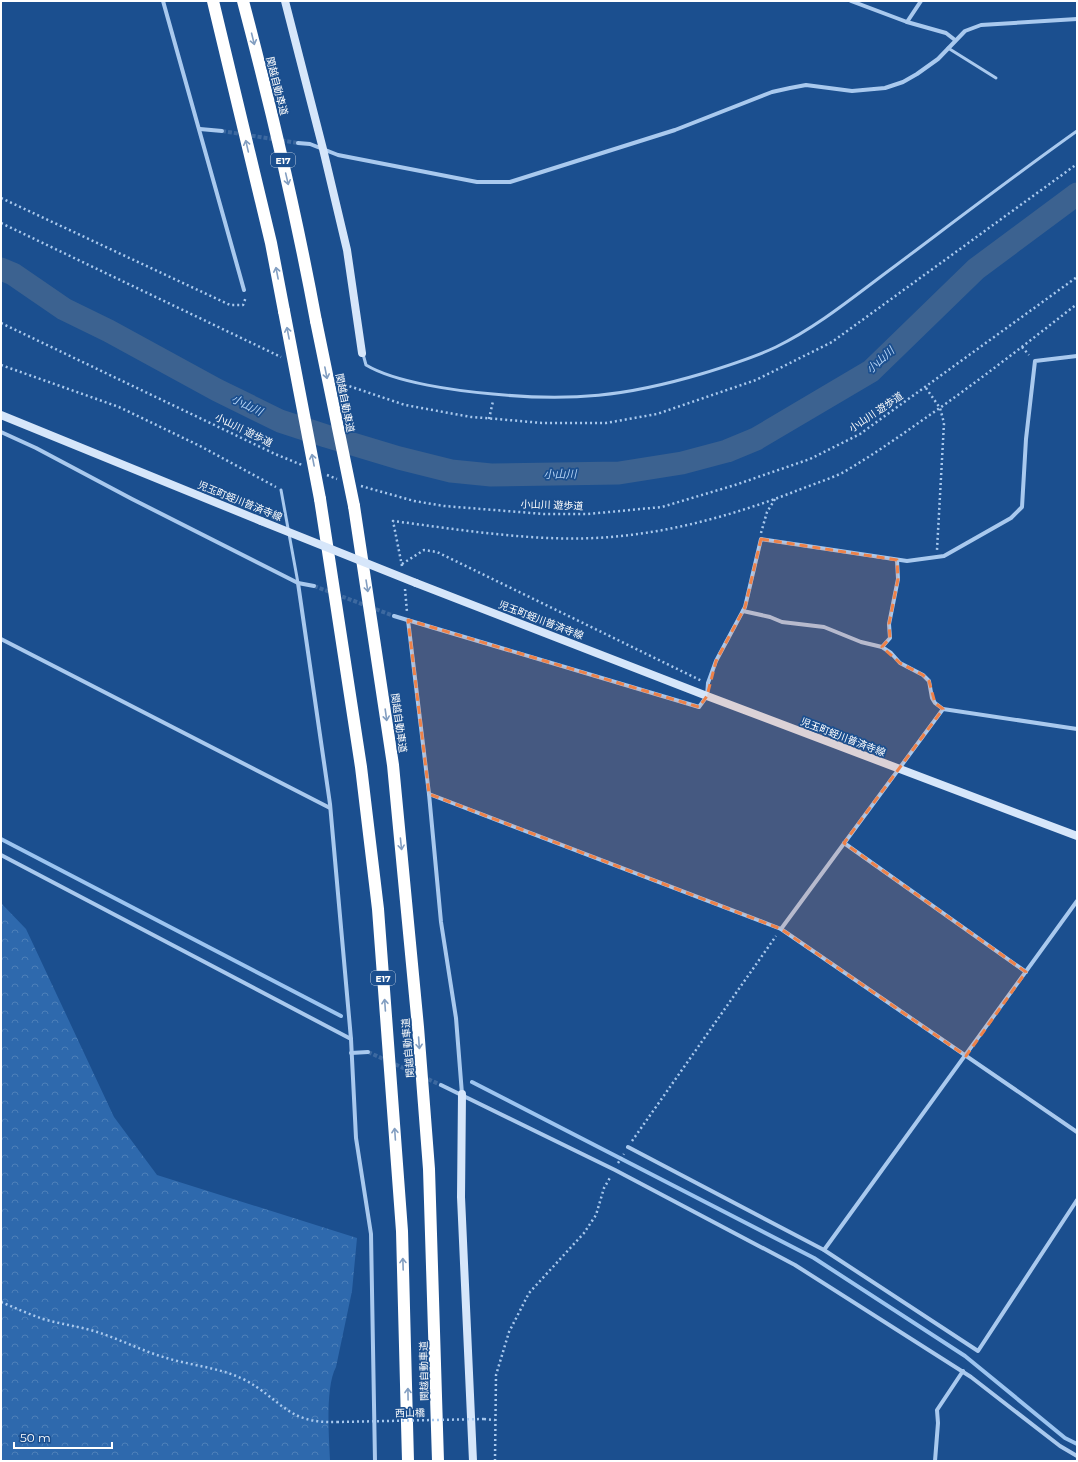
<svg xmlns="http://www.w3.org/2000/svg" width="1078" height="1462" viewBox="0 0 1078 1462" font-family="Montserrat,'Noto Sans JP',sans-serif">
	<defs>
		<pattern id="forest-crowns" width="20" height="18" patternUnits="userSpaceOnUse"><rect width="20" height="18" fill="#2e69ad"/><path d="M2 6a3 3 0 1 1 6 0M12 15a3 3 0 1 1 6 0" fill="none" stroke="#4d80b9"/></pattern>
	</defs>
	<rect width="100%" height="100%" fill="#1b4f8f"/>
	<path fill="url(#forest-crowns)" d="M1 903 26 929 114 1117 157 1175 357 1238 352 1291 336 1367C325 1387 329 1437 330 1461H1Z"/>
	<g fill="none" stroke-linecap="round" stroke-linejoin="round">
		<g stroke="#9cc4f0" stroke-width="4">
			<path d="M1 839 341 1016"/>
			<path d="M472 1082 814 1258 965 1356 1065 1438 1077 1444"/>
		</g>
		<path stroke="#3c6290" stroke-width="23" d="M1 269 13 274 64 309 109 331 217 390 280 421 326 436 399 458 451 471 491 475 619 473 682 463 727 451 756 439 871 371 976 269 1077 194"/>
		<g stroke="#3d69a0" stroke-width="4" stroke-dasharray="4 2" stroke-linecap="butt">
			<path d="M222 131 298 143"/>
			<path d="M314 586 394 616"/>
			<path d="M368 1052 441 1085"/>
		</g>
		<g stroke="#a9c9ee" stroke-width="2.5" stroke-dasharray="2 3" stroke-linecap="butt">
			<path d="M1 198 230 305H243L246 297"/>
			<path d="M1 223 281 357"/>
			<path d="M1 323 275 454 302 465"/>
			<path d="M1022 347 1029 355"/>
			<path d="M1 365 119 407 200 446 276 487"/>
			<path d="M340 383 405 405 471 417 497 419 542 423H606L657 414 756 380 832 342 1077 164"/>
			<path d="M926 388 940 408 944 423 937 550"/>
			<path d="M489 419 493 401"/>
			<path d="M327 475 337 479"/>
			<path d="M361 486 414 501 444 506 544 514H588L662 507 735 485 810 459 860 434 1077 277"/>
			<path d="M761 533 767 512 775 499"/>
			<path d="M402 564 424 550 437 552 702 681"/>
			<path d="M402 566 393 521C462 530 541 543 610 537 674 532 737 514 796 491 811 485 827 480 842 473 870 457 897 438 924 419 976 383 1027 343 1077 304"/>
			<path d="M405 589 407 612"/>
			<path d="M632 1141 776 936"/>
			<path d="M618 1163 624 1154"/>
			<path d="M1 1302C15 1308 29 1314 43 1319 60 1324 77 1326 94 1331 120 1339 144 1352 170 1359 195 1366 220 1368 243 1379 282 1399 286 1424 337 1422"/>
			<path d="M484 1419 495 1420"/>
			<path d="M495 1461 496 1375 509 1332 529 1293 584 1233 596 1215 604 1188 611 1176"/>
		</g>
		<g stroke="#a9c9ee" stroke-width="3">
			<path d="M948 48 996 78"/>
			<path d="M363 354 366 365C396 383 458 391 493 394 571 402 627 396 701 374 727 366 753 358 776 347 819 326 857 294 895 266 955 221 1015 175 1077 131"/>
			<path d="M281 490 298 583"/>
		</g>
		<g stroke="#a9c9ee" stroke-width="4">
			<path d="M163 1 244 290"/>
			<path d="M851 1 907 22 946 33 955 40"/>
			<path d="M907 22 921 1"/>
			<path d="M200 129 222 131"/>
			<path d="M298 143 310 144 338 155 477 182H510L675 130 772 92 790 88 806 85 852 91 885 88 903 82 917 74 938 59 965 31 981 25 1077 19"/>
			<path d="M1 432 36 448 132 499 298 583 314 586"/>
			<path d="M298 583 330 804 351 1039 356 1138 371 1234 375 1461"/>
			<path d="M743 611 770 617 782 622 824 627 861 642 882 647 891 653 900 663 923 675 929 681 932 698 935 703 943 709"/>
			<path d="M394 616 699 707 707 696 708 683 716 661 745 607 761 539 907 561 944 556 1011 518 1022 507 1026 439 1035 361 1077 356"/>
			<path d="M408 620 429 794 441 922 456 1018 462 1094"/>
			<path d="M1 639 330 808"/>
			<path d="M882 647 890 638 889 624 898 579 897 560"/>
			<path d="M429 794 781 929 1077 1132"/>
			<path d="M844 843 1026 972"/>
			<path d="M1 855 351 1039"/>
			<path d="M781 929 943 709 1077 729"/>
			<path d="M351 1053 368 1052"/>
			<path d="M441 1085 615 1170 795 1265 971 1377 1060 1446 1077 1456"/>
			<path d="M628 1147 824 1250 978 1351 1077 1200"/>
			<path d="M824 1250 1077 901"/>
			<path d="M935 1461 938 1423 937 1410 963 1371"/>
		</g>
		<g stroke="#d6e6fa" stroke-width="8">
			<path d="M285 1 323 149 347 250 362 353"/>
			<path d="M1 415 261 521"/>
			<path d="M416 583 707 696 1077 836"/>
			<path d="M462 1094 461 1197 473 1461"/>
		</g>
		<g stroke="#fff" stroke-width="12">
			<path d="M213 1 271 243 284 311"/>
			<path d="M243 1C271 107 296 213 316 321"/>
			<path d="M320 499 361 767 378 909 402 1231 408 1461"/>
			<path d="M354 506 393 765 418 1027 429 1169 438 1461"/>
		</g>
		<path stroke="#a9c9ee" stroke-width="2.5" stroke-dasharray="2 3" stroke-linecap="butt" d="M337 1422 484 1419"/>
		<path stroke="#d6e6fa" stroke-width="8" d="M261 521 416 583"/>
		<g stroke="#fff" stroke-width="12">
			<path d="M284 311 320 499"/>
			<path d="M316 321 354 506"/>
		</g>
	</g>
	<defs><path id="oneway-shaft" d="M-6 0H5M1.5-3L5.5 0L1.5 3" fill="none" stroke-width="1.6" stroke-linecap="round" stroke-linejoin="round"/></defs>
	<g stroke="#829ec1">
		<use href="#oneway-shaft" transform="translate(253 39) rotate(76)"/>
		<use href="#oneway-shaft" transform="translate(247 146) rotate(-103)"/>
		<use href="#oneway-shaft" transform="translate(287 179) rotate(77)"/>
		<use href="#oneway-shaft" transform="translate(277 273) rotate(-101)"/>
		<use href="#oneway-shaft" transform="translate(288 333) rotate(-101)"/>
		<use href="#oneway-shaft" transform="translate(326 373) rotate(79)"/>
		<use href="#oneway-shaft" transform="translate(313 460) rotate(-101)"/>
		<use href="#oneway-shaft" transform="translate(367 586) rotate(81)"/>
		<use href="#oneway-shaft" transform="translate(386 715) rotate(82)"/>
		<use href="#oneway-shaft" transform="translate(401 844) rotate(84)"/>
		<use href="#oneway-shaft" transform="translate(385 1005) rotate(-94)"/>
		<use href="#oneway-shaft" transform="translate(419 1043) rotate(86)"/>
		<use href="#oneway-shaft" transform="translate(395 1134) rotate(-94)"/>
		<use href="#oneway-shaft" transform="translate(403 1264) rotate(-92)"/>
		<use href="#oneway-shaft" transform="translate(408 1394) rotate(-91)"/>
	</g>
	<path fill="#ee8249" fill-opacity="0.2" stroke="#ee8249" stroke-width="3" stroke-dasharray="8 5" stroke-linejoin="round" d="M761 539 897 560 898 579 889 624 890 638 882 647 900 663 923 675 929 681 935 703 943 709 844 843 1026 972 966 1056 781 929 429 794 408 620 699 707 707 696 716 661 745 607Z"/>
	<g text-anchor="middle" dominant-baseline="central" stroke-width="3.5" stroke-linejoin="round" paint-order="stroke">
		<g fill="#1b4f8f" stroke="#bbcadd" stroke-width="1">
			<rect x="271" y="153" width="24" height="14" rx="3"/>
			<rect x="371" y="971" width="24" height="14" rx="3"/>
		</g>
		<g font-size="9" font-weight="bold" fill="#fff">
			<text x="283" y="160">E17</text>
			<text x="383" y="978">E17</text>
		</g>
		<g font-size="10" fill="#fff" stroke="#1b4f8f">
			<text transform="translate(277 86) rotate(76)">関越自動車道</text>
			<text transform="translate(345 403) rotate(79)">関越自動車道</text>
			<text transform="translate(876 412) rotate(-34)">小山川 遊歩道</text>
			<text transform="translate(244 430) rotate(26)">小山川 遊歩道</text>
			<text transform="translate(240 501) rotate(22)">児玉町蛭川普済寺線</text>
			<text transform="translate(552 505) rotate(2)">小山川 遊歩道</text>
			<text transform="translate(541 620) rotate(21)">児玉町蛭川普済寺線</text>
			<text transform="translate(399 723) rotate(82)">関越自動車道</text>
			<text transform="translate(843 737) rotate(21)">児玉町蛭川普済寺線</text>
			<text transform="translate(408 1048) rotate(-95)">関越自動車道</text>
			<text transform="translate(424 1371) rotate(-91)">関越自動車道</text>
			<text transform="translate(410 1413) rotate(-1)">西山橋</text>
		</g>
		<g font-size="11" font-style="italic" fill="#b5d3f5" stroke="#1b4f8f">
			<text transform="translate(880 360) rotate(-42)">小山川</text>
			<text transform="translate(247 405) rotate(26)">小山川</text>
			<text transform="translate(560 474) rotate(-1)">小山川</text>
		</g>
	</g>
	<rect width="1078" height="1462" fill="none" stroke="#ffffff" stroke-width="4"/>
	<path d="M14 1442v6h98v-6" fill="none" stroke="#ffffff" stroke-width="2"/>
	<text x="20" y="1442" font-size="12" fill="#ffffff" stroke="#1b4f8f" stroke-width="3" paint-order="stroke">50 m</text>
</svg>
